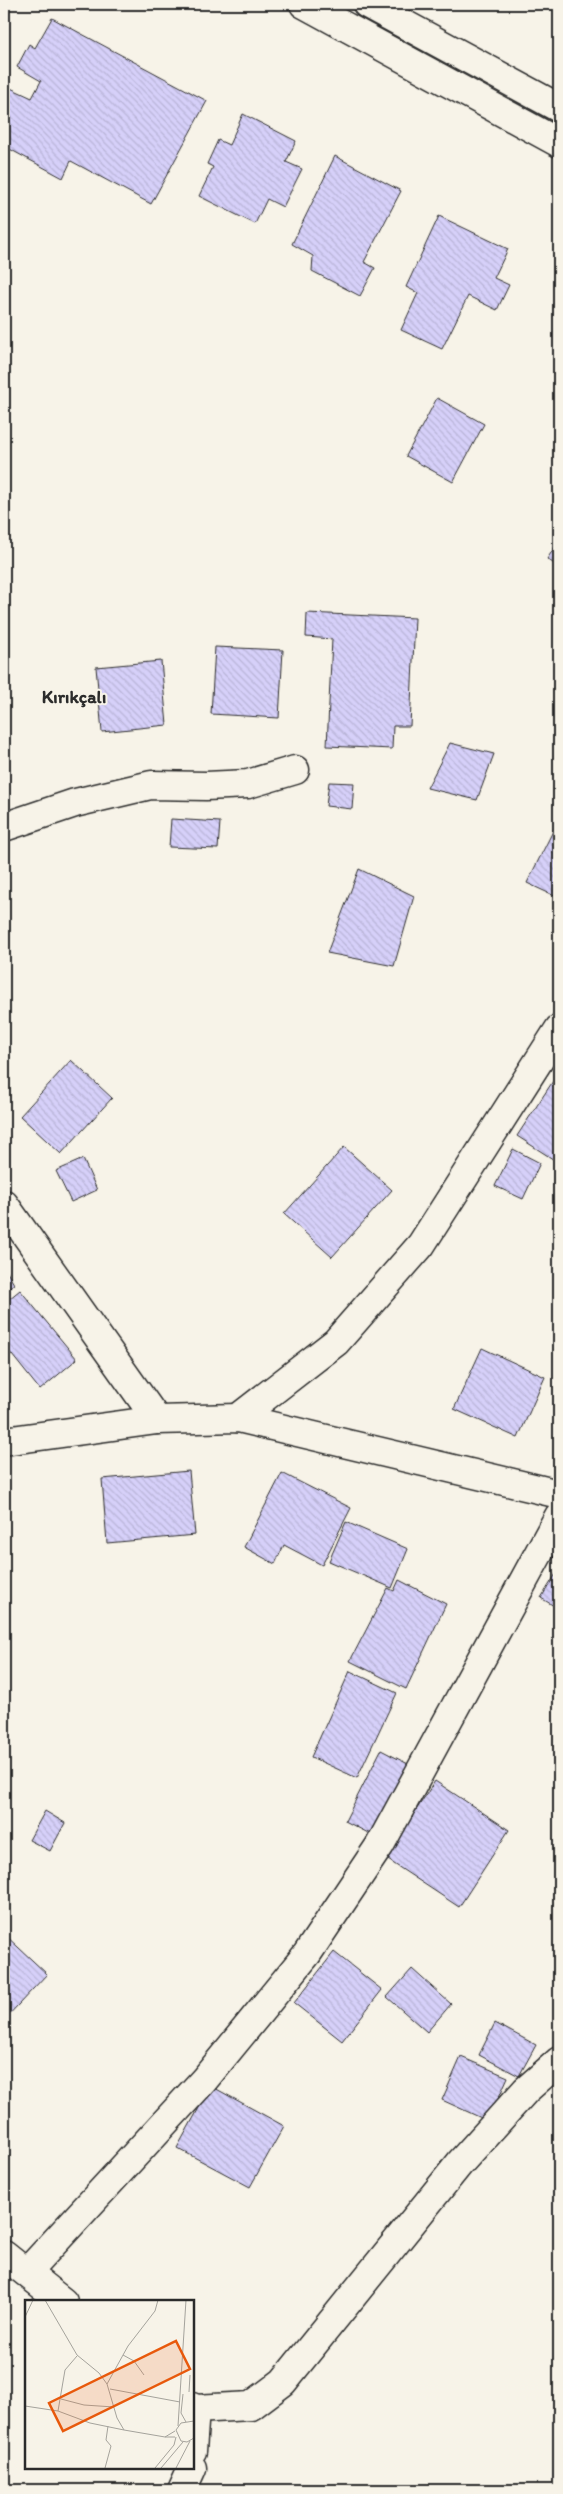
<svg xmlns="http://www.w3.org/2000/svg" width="563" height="2494" viewBox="0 0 563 2494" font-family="Itim,sans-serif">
	<defs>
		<pattern id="building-back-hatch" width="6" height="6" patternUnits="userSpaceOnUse" patternTransform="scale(1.25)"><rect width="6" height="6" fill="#d6d0f9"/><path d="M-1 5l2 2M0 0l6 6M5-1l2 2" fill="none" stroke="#b8b3d6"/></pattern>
	</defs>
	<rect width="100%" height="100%" fill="#f7f3e8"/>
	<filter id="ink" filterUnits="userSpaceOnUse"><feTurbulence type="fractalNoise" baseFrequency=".02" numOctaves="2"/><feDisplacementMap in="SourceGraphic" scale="10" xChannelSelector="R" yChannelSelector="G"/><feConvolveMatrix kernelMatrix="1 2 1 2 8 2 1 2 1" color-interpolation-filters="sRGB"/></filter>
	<g filter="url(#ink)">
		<g fill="url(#building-back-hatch)" stroke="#2b2b2b">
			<path d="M52 18 207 101 151 204 71 161 63 178 4 146V90L6 86 32 98 41 81 17 67 29 44 35 48Z"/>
			<path d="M243 114 296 141 286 162 302 169 283 207 267 199 255 224 199 196 213 167 207 164 218 140 229 145Z"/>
			<path d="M335 156 401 191 364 262 375 268 360 296 312 271 313 256 292 244Z"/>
			<path d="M439 216 508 249 494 278 509 285 497 310 468 296 442 349 401 330 418 293 406 287Z"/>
			<path d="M437 398 484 424 453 482 406 456Z"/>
			<path d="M559 541V567L547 559Z"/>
			<path d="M307 613 415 618 410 726H393L392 749 327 746 332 639 306 637Z"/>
			<path d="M215 647 283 650 279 718 211 714Z"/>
			<path d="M161 661 167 725 102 732 96 667Z"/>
			<path d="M450 743 494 754 477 800 427 788Z"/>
			<path d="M329 782 354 783 352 809 326 806Z"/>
			<path d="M171 819 220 822 218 849 169 847Z"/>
			<path d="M559 819V898L527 883Z"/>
			<path d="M359 869 414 896 394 966 327 953Z"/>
			<path d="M71 1060 112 1098 61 1154 20 1116Z"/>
			<path d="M559 1072V1163L517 1136Z"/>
			<path d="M344 1147 392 1190 332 1257 284 1214Z"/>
			<path d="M513 1149 540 1163 523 1199 495 1186Z"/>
			<path d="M83 1159 97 1190 71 1202 56 1171Z"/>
			<path d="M4 1267 14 1284 4 1291Z"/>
			<path d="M20 1290 77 1359 40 1390 4 1345V1303Z"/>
			<path d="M482 1348 545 1377 518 1438 454 1409Z"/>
			<path d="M189 1471 195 1535 107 1543 102 1479Z"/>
			<path d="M282 1473 351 1508 322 1565 284 1545 275 1564 244 1547Z"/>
			<path d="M346 1522 408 1549 392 1588 329 1561Z"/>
			<path d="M559 1569V1609L541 1598Z"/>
			<path d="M399 1580 446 1604 406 1689 350 1661 388 1588 394 1591Z"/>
			<path d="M350 1671 397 1693 357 1778 311 1757Z"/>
			<path d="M381 1750 412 1766 376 1837 345 1821Z"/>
			<path d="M435 1781 509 1830 459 1907 385 1858Z"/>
			<path d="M45 1811 65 1823 50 1851 29 1840Z"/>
			<path d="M4 1934 47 1974 4 2020Z"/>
			<path d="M334 1952 382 1990 342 2041 294 2003Z"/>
			<path d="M412 1969 451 2004 427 2032 387 1997Z"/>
			<path d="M495 2023 536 2045 519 2076 479 2055Z"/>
			<path d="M461 2057 508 2077 488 2121 442 2100Z"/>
			<path d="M211 2086 284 2126 250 2187 177 2148Z"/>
		</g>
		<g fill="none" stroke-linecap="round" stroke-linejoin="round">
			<defs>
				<g id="minor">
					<path d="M4 827 75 803 151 785 206 786 248 784 295 770"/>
					<path d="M4 1204 157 1420"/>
					<path d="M238 1418 336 1342 421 1245 559 1029"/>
					<path d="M4 1441 157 1420 238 1418 559 1494"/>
					<path d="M4 2255 63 2302"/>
					<path d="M27 2272 204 2080 307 1954 380 1845 559 1516"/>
					<path d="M192 2407 195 2409 192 2451"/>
					<path d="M195 2409 251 2406 283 2382 460 2163 526 2090 559 2061"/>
					<path d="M182 2490 192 2468"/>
				</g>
				<g id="major">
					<path d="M304 4 559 143"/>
					<path d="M367 4 559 108"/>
				</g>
			</defs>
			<use href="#minor" stroke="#2b2b2b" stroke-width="31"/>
			<use href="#major" stroke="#2b2b2b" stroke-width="31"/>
			<use href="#minor" stroke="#f7f3e8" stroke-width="28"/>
			<use href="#major" stroke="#f7f3e8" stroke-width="28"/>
		</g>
	</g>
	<g text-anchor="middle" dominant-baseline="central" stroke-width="4" stroke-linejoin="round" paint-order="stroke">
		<g font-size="18" font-weight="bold" fill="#2b2b2b" stroke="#f7f3e8">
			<text x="74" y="697">Kırıkçalı</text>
		</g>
	</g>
	<g transform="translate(25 2300)">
		<rect width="169" height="169" fill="#f7f3e8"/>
		<path fill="none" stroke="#a5a39c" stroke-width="1" d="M20 0 52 55 74 73 82 84 92 118 99 130 140 137M0 17 8 0M98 55 109 61 119 75M82 84 103 46 130 11 133 0M85 89 155 102M164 92 165 75M158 94 156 113 161 122M36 99 59 105 89 107M0 106 33 111 40 70 52 56M33 111 65 123 99 130M169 121 156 123 151 130 156 141 162 142 169 138M153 126 161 0M150 137H140L150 131M80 168 86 146 81 140 83 126M130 168 149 145 151 137M136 168 158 142M151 168 165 141"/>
		<path fill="#e8590c" fill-opacity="0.15" stroke="#e8590c" stroke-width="2.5" d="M151 41 165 69 38 131 24 103Z"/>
		<rect width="169" height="169" fill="none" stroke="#2b2b2b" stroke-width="2.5"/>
	</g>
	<rect width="563" height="2494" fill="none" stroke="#f7f3e8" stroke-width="20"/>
	<rect x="10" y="10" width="543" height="2474" fill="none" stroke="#2b2b2b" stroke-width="2" filter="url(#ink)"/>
</svg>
